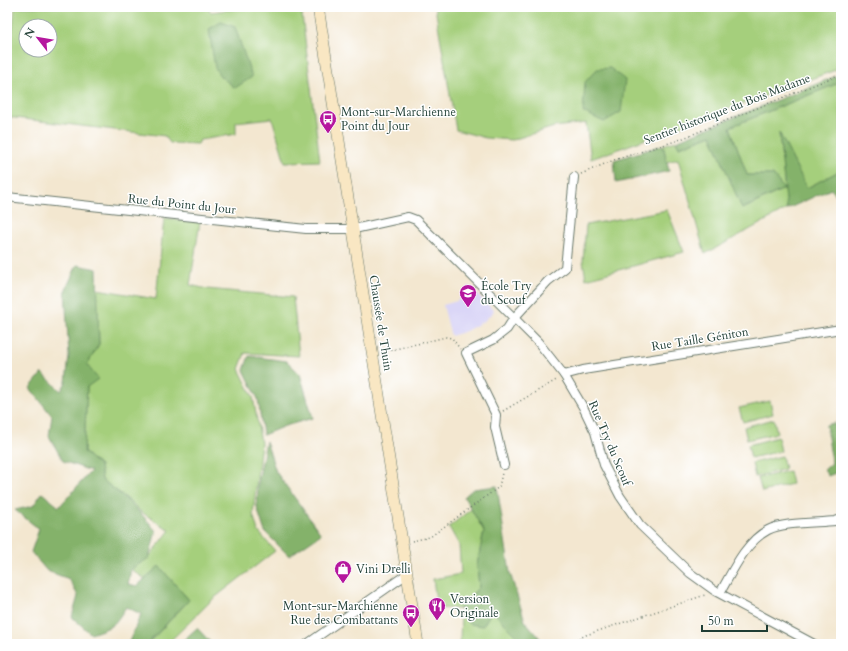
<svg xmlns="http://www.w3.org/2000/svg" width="848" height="651" viewBox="0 0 848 651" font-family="Cardo,serif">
	<rect width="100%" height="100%" fill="#fff"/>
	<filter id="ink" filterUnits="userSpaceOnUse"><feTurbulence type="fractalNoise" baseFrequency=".025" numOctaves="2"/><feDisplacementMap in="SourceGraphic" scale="8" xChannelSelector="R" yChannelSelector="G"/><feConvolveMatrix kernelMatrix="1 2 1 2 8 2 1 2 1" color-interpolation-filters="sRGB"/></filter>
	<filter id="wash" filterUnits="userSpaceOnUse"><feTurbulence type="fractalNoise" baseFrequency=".012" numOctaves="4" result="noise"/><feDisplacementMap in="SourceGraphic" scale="16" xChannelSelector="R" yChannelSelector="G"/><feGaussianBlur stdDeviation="0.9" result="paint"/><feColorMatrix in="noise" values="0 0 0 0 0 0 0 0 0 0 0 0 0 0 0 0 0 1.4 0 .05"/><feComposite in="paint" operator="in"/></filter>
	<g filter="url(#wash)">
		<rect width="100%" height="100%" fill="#f3e7d0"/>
		<path fill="#dad6f7" d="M469 286 494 311 484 321 466 331 451 336 443 305 457 301Z"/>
		<g fill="#a5cf7b" stroke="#628658" fill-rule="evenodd">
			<path d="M15 7H209L210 12 253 7H301L320 161 285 162 272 118 236 122V134L200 140 198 144 170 143 165 136 7 117V84ZM26 26H50V50H26Z"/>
			<path d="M435 7H841V68L591 159 586 123 554 127 512 140 486 138 456 130Z"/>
			<path d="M841 82V170L807 188 779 133 787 209 705 254 678 159 667 162 663 145 676 141 680 147 711 135 743 209 784 189 773 175H747L730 127Z"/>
			<path d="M667 210 684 252 586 279 583 261 586 225Z"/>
			<path d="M164 218 200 222 190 285 207 289 293 297 299 356 245 353 239 369 253 397 261 443 253 514 258 531 275 551 213 599 167 644H148L189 600 159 566 145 579 131 569 150 556 170 530 141 512 125 497 102 480 100 466 84 452 87 387V365L99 344 97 289 156 299Z"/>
			<path d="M770 401 773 414 743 422 739 408Z"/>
			<path d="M774 419 777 433 747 440 744 427Z"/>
			<path d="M778 437 781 451 751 458 748 445Z"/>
			<path d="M782 456 785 469 755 477 752 463Z"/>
			<path d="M789 471 792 484 762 492 758 478Z"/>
			<path d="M471 509 484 531 477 565 479 587 459 609 437 608 433 579 461 574 459 545 449 527Z"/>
			<path d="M492 611 525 644H460L461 612 469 624Z"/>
		</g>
		<g fill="#84b26b" stroke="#527850">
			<path d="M221 22 235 27 252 77 235 88 220 76 215 68 209 29Z"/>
			<path d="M610 68 625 80 621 112 604 122 583 112 585 82 597 69Z"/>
			<path d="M841 74V82L730 127 747 175H773L784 189 742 209 711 135 679 147 676 141Z"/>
			<path d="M779 132 807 188 841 170V201L831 189 787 209Z"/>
			<path d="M663 145 669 171 616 183 614 160Z"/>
			<path d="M77 265 97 269 99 344 87 365 98 379 87 387 84 452 100 466 102 480C123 495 140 511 156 531L149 558 131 569 128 584 137 586 159 566 189 600 147 644H128L141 614 126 607C113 627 114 626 91 634L72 617 78 596 69 579 47 571 31 552 39 529 15 510 33 506 42 493 59 507 91 471 63 461 49 436 52 416 30 388 42 373 61 391 66 382 69 356 65 291Z"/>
			<path d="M249 356 287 361 300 374 313 418 285 426 263 435 258 399 244 370Z"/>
			<path d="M834 423 841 441V471L828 476 824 470 832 463 826 425Z"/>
			<path d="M266 441 276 472 321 534 289 556 265 532 257 508 258 483Z"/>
			<path d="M497 486 510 573 525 621 545 644H525L492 611 483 626 469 624 459 609 479 587 477 565 484 531 464 497 473 489Z"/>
			<path d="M197 628 212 644H179Z"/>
		</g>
	</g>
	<g filter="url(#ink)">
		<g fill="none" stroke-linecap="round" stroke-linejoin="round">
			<defs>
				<g id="minor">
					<path d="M7 197 306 229H354L408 217 416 220 538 342 564 375 583 407 595 432 604 465 620 496 640 525 690 573 715 591 814 644"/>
					<path d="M564 375 583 370 841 329"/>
					<path d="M504 465 495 427 496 415 466 353 493 340 507 329 514 318 548 281 565 268 574 177"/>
					<path d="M720 593C732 572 746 541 768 530 783 522 817 523 835 521L841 519"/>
					<path d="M307 644 407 574"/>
				</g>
				<path id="secondary" d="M318 7 418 644"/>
			</defs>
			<use href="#minor" stroke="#69786b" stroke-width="10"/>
			<use href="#secondary" stroke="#69786b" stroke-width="12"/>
			<g stroke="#69786b" stroke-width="1.5" stroke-dasharray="1 3" stroke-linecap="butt">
				<path d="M581 174 614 160 676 141 841 74"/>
				<path d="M383 352 446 337 452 338 460 349"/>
				<path d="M503 411 558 379"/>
				<path d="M412 541 430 537 499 487 502 473"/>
				<path d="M568 644 586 635 705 595"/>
			</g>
			<use href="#minor" stroke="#fff" stroke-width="8"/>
			<use href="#secondary" stroke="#f9e7c3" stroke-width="11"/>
		</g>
	</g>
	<defs>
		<symbol id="bus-pin" viewBox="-11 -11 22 30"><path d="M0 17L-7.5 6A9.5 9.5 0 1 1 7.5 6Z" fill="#b5179e" stroke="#fff"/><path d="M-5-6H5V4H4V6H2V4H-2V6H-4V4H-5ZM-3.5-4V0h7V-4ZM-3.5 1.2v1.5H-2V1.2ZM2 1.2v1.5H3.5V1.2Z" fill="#fff"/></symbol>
		<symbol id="school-pin" viewBox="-11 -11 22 30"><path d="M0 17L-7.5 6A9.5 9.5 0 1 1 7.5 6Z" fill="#b5179e" stroke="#fff"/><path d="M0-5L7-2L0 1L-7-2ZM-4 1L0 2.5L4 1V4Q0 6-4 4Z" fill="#fff"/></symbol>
		<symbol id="shop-pin" viewBox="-11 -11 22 30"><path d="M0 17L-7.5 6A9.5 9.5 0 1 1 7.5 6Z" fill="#b5179e" stroke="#fff"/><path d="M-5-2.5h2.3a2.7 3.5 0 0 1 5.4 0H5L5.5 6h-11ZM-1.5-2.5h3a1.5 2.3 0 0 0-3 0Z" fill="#fff"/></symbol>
		<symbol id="restaurant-pin" viewBox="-11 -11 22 30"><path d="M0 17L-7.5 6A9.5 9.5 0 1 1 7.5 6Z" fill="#b5179e" stroke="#fff"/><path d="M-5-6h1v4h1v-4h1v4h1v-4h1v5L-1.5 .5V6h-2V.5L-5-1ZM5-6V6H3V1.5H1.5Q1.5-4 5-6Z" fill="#fff"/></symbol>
	</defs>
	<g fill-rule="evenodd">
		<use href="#bus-pin" x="318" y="109" width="20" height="27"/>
		<use href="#school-pin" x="458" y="283" width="20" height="27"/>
		<use href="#shop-pin" x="333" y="559" width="20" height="27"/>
		<use href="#restaurant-pin" x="427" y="596" width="20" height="27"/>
		<use href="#bus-pin" x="401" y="603" width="20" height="27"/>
	</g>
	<g text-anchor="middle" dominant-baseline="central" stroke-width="3" stroke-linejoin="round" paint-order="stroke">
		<g font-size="12" fill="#1f3d34" stroke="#fff">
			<text transform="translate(727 109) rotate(-21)">Sentier historique du Bois Madame</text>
			<text transform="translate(182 204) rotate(6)">Rue du Point du Jour</text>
			<text transform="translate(381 323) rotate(81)">Chaussée de Thuin</text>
			<text transform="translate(700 339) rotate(-9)">Rue Taille Géniton</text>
			<text transform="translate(610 443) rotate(67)">Rue Try du Scouf</text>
		</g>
		<g font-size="12" fill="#1f3d34" stroke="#fff" text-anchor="start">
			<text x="341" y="112">Mont-sur-Marchienne<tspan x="341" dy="14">Point du Jour</tspan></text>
			<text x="481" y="286">École Try<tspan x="481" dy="14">du Scouf</tspan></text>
			<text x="356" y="569">Vini Drelli</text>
			<text x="450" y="599">Version<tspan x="450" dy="14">Originale</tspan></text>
			<text x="398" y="606" text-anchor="end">Mont-sur-Marchienne<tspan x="398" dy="14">Rue des Combattants</tspan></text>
		</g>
	</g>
	<rect width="848" height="651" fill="none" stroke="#fff" stroke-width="24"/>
	<g transform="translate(38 38) rotate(301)"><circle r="19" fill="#ffffff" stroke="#a5b1ae"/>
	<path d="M0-3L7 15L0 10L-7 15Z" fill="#b5179e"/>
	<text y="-6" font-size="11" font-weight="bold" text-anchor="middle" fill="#1f3d34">N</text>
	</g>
	<path d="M702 625v6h65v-6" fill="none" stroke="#1f3d34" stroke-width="2"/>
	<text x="708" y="625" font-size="12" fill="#1f3d34" stroke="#ffffff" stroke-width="3" paint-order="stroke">50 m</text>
</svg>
